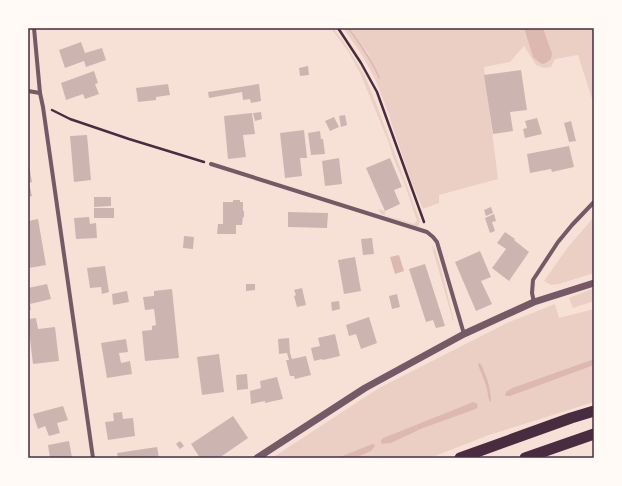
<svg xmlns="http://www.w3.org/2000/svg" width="622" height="486" viewBox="0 0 622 486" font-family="'Source Sans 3',sans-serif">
	<rect width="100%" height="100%" fill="#f7e1d7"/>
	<g fill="#ebcfc5" fill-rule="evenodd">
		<path d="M331 28H333L345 44 364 74 374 98 420 221 418 227 381 214 378 209 385 211V215L414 224 417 221 405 185 393 157 389 143 360 73 348 51Z"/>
		<path d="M343 28H347L364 51 379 79 368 53 349 28H524L533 57 552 53 543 28H594V105L578 55 555 59 551 67 544 68 536 65 524 46 510 62 484 67 498 179 439 195V203L423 209 411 181 385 104 375 79 362 55Z"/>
		<path d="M594 217V273L559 284 551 285 544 281 568 247Z"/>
		<path d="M431 243 434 249H435L442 272 454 321H453Z"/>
		<path d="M594 288V301L573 308 569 298Z"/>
		<path d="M555 304 559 318 594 309V359L512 388 507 391 594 365V402L489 435 430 458H355L371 450 372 444 337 458H272L379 388 507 323ZM473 402 423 428 391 443 383 444 381 440 383 438Z"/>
	</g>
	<g fill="#dcb8b0">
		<path d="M347 28H349C362 45 372 59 380 78L379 79C370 60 360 45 347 28Z"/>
		<path d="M524 28H543L552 53 551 59 546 63 543 64 540 63 533 57Z"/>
		<path d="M399 255 404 271 395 274 390 257Z"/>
		<path d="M594 359V365L510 396H506L505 394 507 391 512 388Z"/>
		<path d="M479 363 481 364C486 376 491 387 491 401L490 402C488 398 488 394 487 389 485 381 481 373 478 365Z"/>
		<path d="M473 402 476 403 478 405 477 408 473 410 423 428 391 443 383 444 381 443V440L383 438Z"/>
		<path d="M372 444H374L375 446 371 451 355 458H337Z"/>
	</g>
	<g fill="#ccb4b1">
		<path d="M81 42 85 53 102 48 106 60 86 67 84 61 65 68 59 50Z"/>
		<path d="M308 66 309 75 300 76 299 68Z"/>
		<path d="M521 70 527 110 510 112 513 131 493 134 484 75Z"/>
		<path d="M94 71 98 83 95 84 99 94 85 99 83 94 66 100 61 83Z"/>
		<path d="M168 84 170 95 156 97V100L138 102 136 88Z"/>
		<path d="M259 84 261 101 251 103 250 99 243 100 242 92 209 98 208 92Z"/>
		<path d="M261 112 262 119 255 121 253 113Z"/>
		<path d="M252 113 255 134 243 135 246 157 228 159 224 116Z"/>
		<path d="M345 115 347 125 341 127 339 116Z"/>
		<path d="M334 117 339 127 330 131 325 121Z"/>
		<path d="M537 118 542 134 525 138 523 129 527 128 525 121Z"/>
		<path d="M571 121 576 141 569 142 564 123Z"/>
		<path d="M304 130 307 158H300L302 176 285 178 280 133Z"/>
		<path d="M320 131 321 139H323L325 154 311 155 308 133Z"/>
		<path d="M87 135 91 180 74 182 70 136Z"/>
		<path d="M569 146 574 167 552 172 551 169 530 173 527 154Z"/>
		<path d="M339 158 342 184 325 186 322 161Z"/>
		<path d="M390 158 402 187 394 190 400 204 385 211 366 168Z"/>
		<path d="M28 164H29L32 182 29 183 32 196 28 197Z"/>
		<path d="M94 197H111V206L94 207Z"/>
		<path d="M233 200H240V202H243V211H244V217H243L242 225H236V234H217L218 224H223V202H233Z"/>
		<path d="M491 207 493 213 486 216 484 210Z"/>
		<rect x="94" y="208" width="20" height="10"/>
		<path d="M288 212 328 213 327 228 288 227Z"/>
		<path d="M494 214 496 221 492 222 495 231 490 233 485 218Z"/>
		<path d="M89 217 90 224 96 223 97 238 76 239 74 218Z"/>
		<path d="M38 219 46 265 29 268 28 267V221Z"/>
		<path d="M505 232 515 239 514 240 529 252 509 281 492 268 506 249 497 243Z"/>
		<path d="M184 236 194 237 193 249 183 248Z"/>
		<path d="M372 238 374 254 363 255 361 239Z"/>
		<path d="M480 251 491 277 481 281 492 304 476 311 455 262Z"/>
		<path d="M355 257 361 291 344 294 338 260Z"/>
		<path d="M425 264 445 326 436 328 433 320 426 322 409 269Z"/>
		<path d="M105 266 109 292 102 294 101 287 90 288 87 268Z"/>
		<path d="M47 284 51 299 30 304 31 310H28V288Z"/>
		<path d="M246 284H255V290L246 291Z"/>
		<path d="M302 288 306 305 297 307 294 296 296 295 294 290Z"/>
		<path d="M172 289 179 358 145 361 142 331 152 330V326L156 325 154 309 145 310 143 297 154 296V291Z"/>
		<path d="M127 291 129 302 113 305 112 294Z"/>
		<path d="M397 294 400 307 392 309 389 296Z"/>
		<path d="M339 301 340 309 332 311 331 302Z"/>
		<path d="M369 317 377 343 361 349 356 334 349 336 346 325Z"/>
		<path d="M36 318 38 329 55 327 59 361 33 364 29 331H28V319Z"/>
		<path d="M335 334 340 356 323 360 322 359 314 361 311 348 320 346 318 338Z"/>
		<path d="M289 338 290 353 292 359 306 356 311 375 295 379 294 376H290L286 360H289L287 353 279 354 278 339Z"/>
		<path d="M126 339 128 352 119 353 121 363 130 361 132 374 107 378 101 343Z"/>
		<path d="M219 354 224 392 202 395 197 357Z"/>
		<path d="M247 374 248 389 237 390 236 375Z"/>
		<path d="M277 377 283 399 265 403V401L251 404 250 391 261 388 260 381Z"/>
		<path d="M63 406 68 420 57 423 60 433 49 436 45 426 38 429 33 414Z"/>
		<path d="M122 412 123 419 133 418 135 436 108 440 105 422 114 421 113 413Z"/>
		<path d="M233 416 248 438 219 458H200L191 444Z"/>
		<path d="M69 441 72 458H50L48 445Z"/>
		<path d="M180 441 184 446 180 449 176 444Z"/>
		<path d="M157 447 159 458H118L117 453Z"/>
	</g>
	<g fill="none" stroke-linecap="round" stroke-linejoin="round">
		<g stroke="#4a2c40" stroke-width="2.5">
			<path d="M338 28 361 63 377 92 424 222"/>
			<path d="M52 110 70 119 129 139 204 162"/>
		</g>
		<g stroke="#755966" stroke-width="4">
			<path d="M34 28 40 93 43 107 93 458"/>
			<path d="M28 91 40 93"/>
			<path d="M211 164 427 232 433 237 437 242 464 334"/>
			<path d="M534 302 532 293 533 280 558 242 572 225 594 202"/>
		</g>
		<path stroke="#755966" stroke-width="7" d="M257 458 365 388 464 334 534 302 594 283"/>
		<g stroke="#4a2c40" stroke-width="11">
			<path d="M460 458 571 418 594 411"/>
			<path d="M525 458 594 434"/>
		</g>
	</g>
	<rect width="622" height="486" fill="none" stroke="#fffaf5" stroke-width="58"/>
	<rect x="29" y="29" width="564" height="428" fill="none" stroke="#4a2c40" stroke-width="1.5"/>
</svg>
